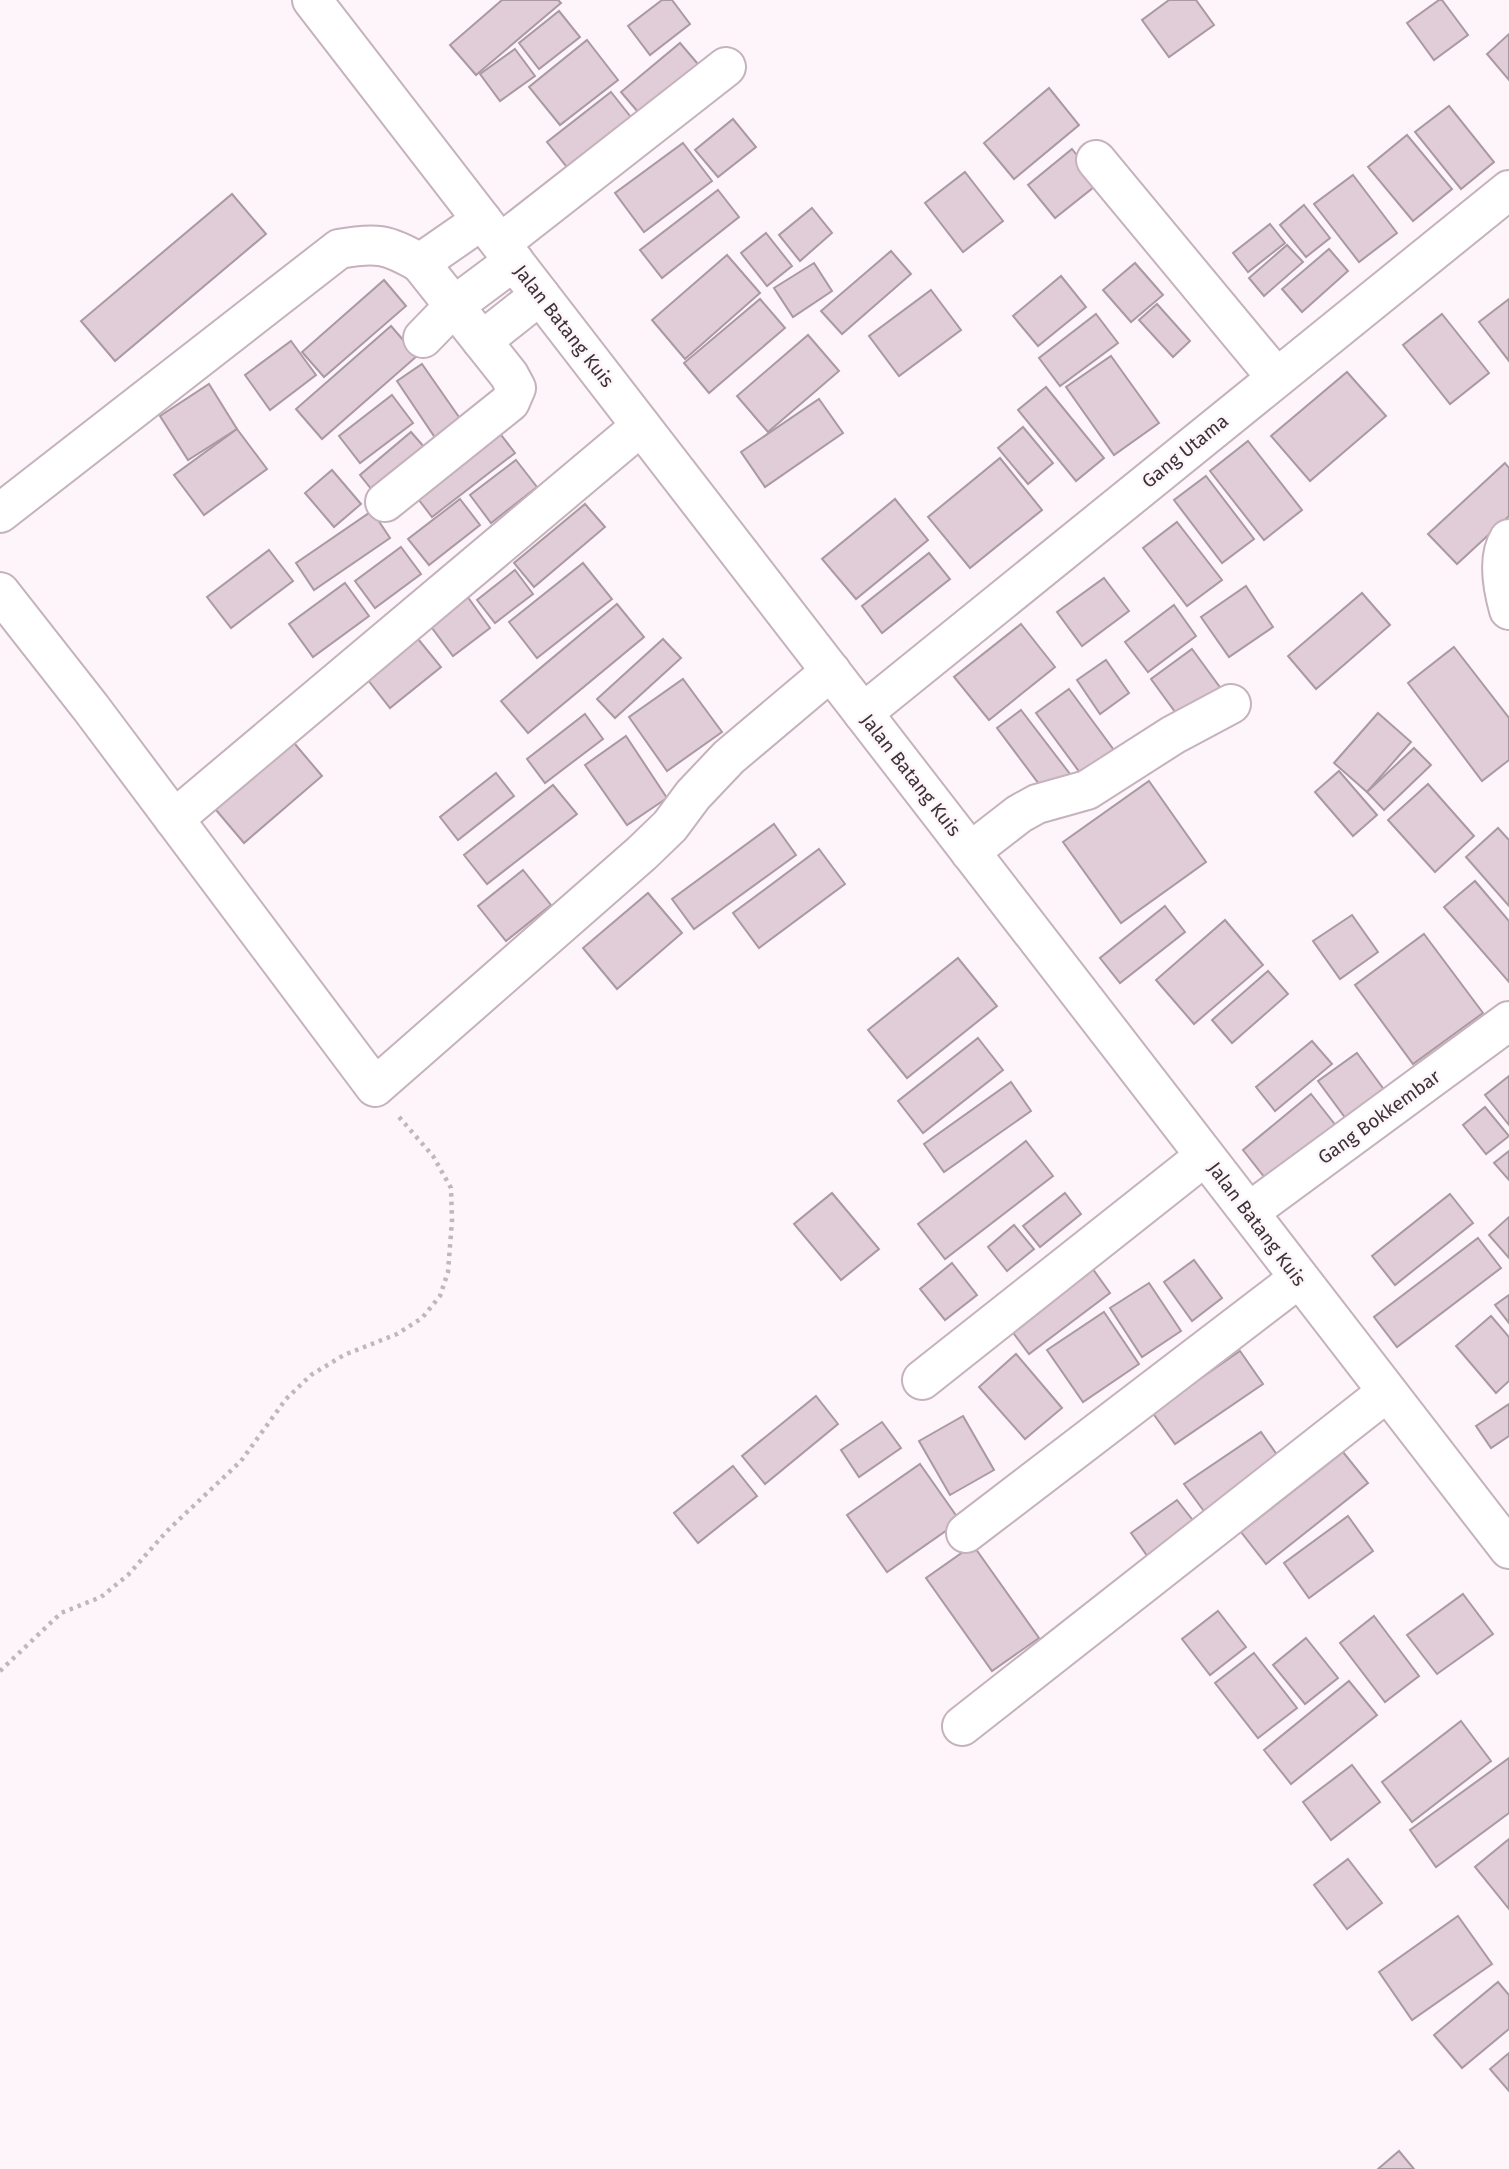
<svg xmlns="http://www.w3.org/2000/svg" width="1509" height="2169" viewBox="0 0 1509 2169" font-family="'Fira Sans',sans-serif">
	<rect width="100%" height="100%" fill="#fdf5f9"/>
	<g fill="#e0cdd7" stroke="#ab99a2" stroke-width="2">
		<path d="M502 0H558L561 3 476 75 450 45Z"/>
		<path d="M662 0H672L690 24 650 55 628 26Z"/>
		<path d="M1169 0H1196L1214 25 1169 57 1142 20Z"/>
		<path d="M1439 0H1442L1468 35 1434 60 1407 23Z"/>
		<path d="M559 11 580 37 539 69 519 43Z"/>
		<path d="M1509 34V80L1487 54Z"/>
		<path d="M587 40 618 80 560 125 529 87Z"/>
		<path d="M680 43 703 70 644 119 621 92Z"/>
		<path d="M515 49 535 76 500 101 480 74Z"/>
		<path d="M1049 88 1079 125 1014 179 984 143Z"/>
		<path d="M611 92 634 121 570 171 547 142Z"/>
		<path d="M1449 106 1494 162 1461 189 1415 132Z"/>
		<path d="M733 119 756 147 718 177 695 150Z"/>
		<path d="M1407 135 1452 189 1413 221 1368 167Z"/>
		<path d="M683 143 712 181 644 232 615 193Z"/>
		<path d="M1072 149 1099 183 1055 218 1028 185Z"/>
		<path d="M965 172 1003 221 963 252 925 203Z"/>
		<path d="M1353 175 1397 233 1359 262 1314 204Z"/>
		<path d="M718 190 739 217 662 278 640 250Z"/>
		<path d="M232 194 266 234 115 361 81 321Z"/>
		<path d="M1304 205 1330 238 1306 257 1280 225Z"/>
		<path d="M812 208 832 233 800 261 779 235Z"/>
		<path d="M1270 224 1285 243 1248 272 1233 253Z"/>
		<path d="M766 233 792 266 767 286 741 253Z"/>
		<path d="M1287 245 1303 262 1264 296 1249 278Z"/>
		<path d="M1329 249 1348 271 1302 312 1282 289Z"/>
		<path d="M891 251 911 274 842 334 821 311Z"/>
		<path d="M727 255 760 293 685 359 652 320Z"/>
		<path d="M814 263 832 291 793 317 774 288Z"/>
		<path d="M1135 263 1163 295 1131 322 1103 290Z"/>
		<path d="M1061 276 1086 307 1038 346 1013 316Z"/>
		<path d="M384 280 406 306 324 377 302 352Z"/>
		<path d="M931 290 961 330 899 376 869 336Z"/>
		<path d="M760 299 785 328 709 393 684 363Z"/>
		<path d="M1509 299V361L1479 322Z"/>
		<path d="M1157 304 1190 341 1173 357 1139 320Z"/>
		<path d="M1096 314 1118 343 1060 386 1039 358Z"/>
		<path d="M1442 314 1489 373 1450 404 1403 345Z"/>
		<path d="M391 326 417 356 322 439 296 409Z"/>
		<path d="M808 335 839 371 768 432 737 396Z"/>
		<path d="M291 341 316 375 270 410 245 375Z"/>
		<path d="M1111 356 1159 423 1114 455 1066 387Z"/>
		<path d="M422 364 468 430 442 448 397 381Z"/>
		<path d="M1347 372 1386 416 1310 481 1271 436Z"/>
		<path d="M209 384 237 429 188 460 160 416Z"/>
		<path d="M1046 387 1104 458 1076 481 1018 410Z"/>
		<path d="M392 395 413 423 360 463 339 436Z"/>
		<path d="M819 399 843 433 765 487 741 452Z"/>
		<path d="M495 427 515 453 432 517 412 491Z"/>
		<path d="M1023 427 1053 463 1028 484 998 448Z"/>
		<path d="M237 429 267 469 204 515 174 475Z"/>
		<path d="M411 432 432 456 380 500 360 475Z"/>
		<path d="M1248 441 1302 510 1264 540 1210 471Z"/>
		<path d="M1000 458 1042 510 970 568 928 517Z"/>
		<path d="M516 460 537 487 491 523 470 495Z"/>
		<path d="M1505 463 1509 468V516L1457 564 1428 534Z"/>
		<path d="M332 470 361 504 334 527 305 493Z"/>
		<path d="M1206 476 1254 539 1222 563 1174 500Z"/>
		<path d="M460 499 480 525 429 565 408 539Z"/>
		<path d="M895 499 928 540 856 599 822 559Z"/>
		<path d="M585 504 605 527 534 587 514 563Z"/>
		<path d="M372 511 390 538 314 590 296 563Z"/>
		<path d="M1177 522 1222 580 1187 606 1143 548Z"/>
		<path d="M401 547 421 574 375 608 355 581Z"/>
		<path d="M269 550 293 581 231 628 207 597Z"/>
		<path d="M929 553 950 579 882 633 862 606Z"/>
		<path d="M583 563 612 599 537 658 509 622Z"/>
		<path d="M515 570 533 594 495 623 477 600Z"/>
		<path d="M1104 578 1129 611 1082 646 1057 612Z"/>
		<path d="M345 583 369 616 313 657 289 624Z"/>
		<path d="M1246 586 1273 627 1229 657 1201 617Z"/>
		<path d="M1362 593 1390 625 1316 689 1288 656Z"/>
		<path d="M467 596 490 628 453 656 429 624Z"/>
		<path d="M617 604 644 637 528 733 501 701Z"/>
		<path d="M1174 605 1196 636 1148 672 1125 642Z"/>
		<path d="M1021 624 1055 667 989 720 954 677Z"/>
		<path d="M414 634 441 667 390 708 364 675Z"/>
		<path d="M663 639 681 658 615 718 597 699Z"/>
		<path d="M1454 647 1509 718V760L1482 781 1408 683Z"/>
		<path d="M1192 649 1222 690 1181 720 1151 679Z"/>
		<path d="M1106 660 1129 693 1100 714 1077 680Z"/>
		<path d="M683 679 722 732 667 771 629 717Z"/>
		<path d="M1069 689 1122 761 1089 785 1036 713Z"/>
		<path d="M1021 710 1070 774 1045 792 997 728Z"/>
		<path d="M1378 713 1411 742 1367 792 1334 763Z"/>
		<path d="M585 714 603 739 545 783 527 759Z"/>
		<path d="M626 736 667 798 627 825 585 765Z"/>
		<path d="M289 737 322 776 244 843 211 804Z"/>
		<path d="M1414 748 1431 765 1384 810 1367 792Z"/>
		<path d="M1339 771 1377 815 1353 836 1315 792Z"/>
		<path d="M496 773 514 796 458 840 440 817Z"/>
		<path d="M1149 781 1206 862 1121 923 1063 842Z"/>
		<path d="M1428 784 1474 836 1435 872 1388 820Z"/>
		<path d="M553 785 577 814 487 884 464 855Z"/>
		<path d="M774 824 796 855 694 929 672 899Z"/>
		<path d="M1498 828 1509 840V906L1466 857Z"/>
		<path d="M819 849 845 884 759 948 733 913Z"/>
		<path d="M523 870 551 905 506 941 478 906Z"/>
		<path d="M1475 881 1509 921V982L1444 907Z"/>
		<path d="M648 893 682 933 617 989 583 948Z"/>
		<path d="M1165 906 1185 932 1120 983 1100 958Z"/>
		<path d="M1352 915 1378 952 1340 979 1313 941Z"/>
		<path d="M1225 920 1263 965 1194 1024 1156 980Z"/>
		<path d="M1424 934 1483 1013 1413 1064 1355 985Z"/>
		<path d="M958 958 997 1006 907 1078 868 1030Z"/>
		<path d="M1268 971 1288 994 1232 1043 1212 1020Z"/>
		<path d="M978 1038 1003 1070 923 1133 898 1101Z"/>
		<path d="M1312 1041 1332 1064 1275 1111 1256 1087Z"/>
		<path d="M1357 1053 1391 1099 1352 1127 1318 1081Z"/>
		<path d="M1509 1076V1125L1485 1095Z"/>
		<path d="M1011 1082 1031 1111 944 1172 924 1144Z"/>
		<path d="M1311 1094 1337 1127 1269 1183 1243 1150Z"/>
		<path d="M1485 1107 1509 1136 1486 1154 1463 1125Z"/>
		<path d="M1026 1141 1053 1176 945 1259 918 1224Z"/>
		<path d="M1509 1151V1180L1494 1163Z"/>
		<path d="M832 1193 879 1249 841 1280 794 1224Z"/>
		<path d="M1065 1193 1081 1214 1040 1247 1023 1226Z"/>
		<path d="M1450 1194 1473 1223 1395 1285 1372 1256Z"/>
		<path d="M1509 1217V1258L1489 1235Z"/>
		<path d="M1014 1225 1034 1249 1007 1271 988 1247Z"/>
		<path d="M1478 1238 1501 1268 1397 1347 1374 1317Z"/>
		<path d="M1194 1260 1222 1298 1192 1321 1164 1282Z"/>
		<path d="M952 1263 977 1295 945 1320 920 1289Z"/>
		<path d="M1090 1265 1110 1293 1029 1354 1008 1326Z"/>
		<path d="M1149 1283 1181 1331 1142 1357 1110 1308Z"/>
		<path d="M1509 1295V1323L1495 1305Z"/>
		<path d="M1104 1312 1139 1364 1083 1402 1047 1350Z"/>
		<path d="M1491 1316 1509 1337V1381L1496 1393 1456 1346Z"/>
		<path d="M1240 1351 1263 1384 1175 1444 1152 1412Z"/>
		<path d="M1016 1354 1062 1408 1025 1439 979 1387Z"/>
		<path d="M816 1396 838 1424 765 1484 742 1456Z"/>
		<path d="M1509 1404V1436L1491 1448 1476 1426Z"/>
		<path d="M963 1416 994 1470 950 1495 919 1441Z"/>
		<path d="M882 1422 901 1448 859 1477 841 1450Z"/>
		<path d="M1261 1432 1282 1462 1206 1514 1184 1484Z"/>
		<path d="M1343 1452 1368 1483 1266 1564 1241 1532Z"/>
		<path d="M920 1464 960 1521 887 1572 847 1515Z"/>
		<path d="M733 1466 757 1496 698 1543 674 1513Z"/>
		<path d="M1177 1500 1195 1523 1148 1557 1131 1533Z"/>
		<path d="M1348 1516 1373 1551 1309 1598 1284 1563Z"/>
		<path d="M973 1545 1039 1638 992 1671 926 1578Z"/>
		<path d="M1463 1594 1493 1634 1437 1674 1407 1635Z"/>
		<path d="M1218 1611 1246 1647 1210 1675 1182 1639Z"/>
		<path d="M1374 1616 1419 1676 1385 1702 1340 1643Z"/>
		<path d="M1306 1638 1338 1678 1305 1704 1273 1665Z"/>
		<path d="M1254 1653 1297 1708 1258 1738 1215 1683Z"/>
		<path d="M1349 1681 1377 1715 1291 1784 1264 1750Z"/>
		<path d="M1461 1721 1491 1761 1412 1822 1382 1782Z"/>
		<path d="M1509 1758V1813L1436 1867 1410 1830Z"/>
		<path d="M1352 1765 1380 1802 1331 1840 1303 1802Z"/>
		<path d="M1509 1839V1909L1475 1867Z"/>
		<path d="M1348 1859 1382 1903 1347 1929 1314 1885Z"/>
		<path d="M1458 1916 1492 1964 1412 2020 1379 1972Z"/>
		<path d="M1498 1982 1509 1995V2029L1462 2068 1434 2035Z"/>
		<path d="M1509 2053V2091L1490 2069Z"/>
		<path d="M1399 2151 1414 2169H1378Z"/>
	</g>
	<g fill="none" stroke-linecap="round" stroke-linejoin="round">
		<defs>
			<g id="minor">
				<path d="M1096 160 1276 377"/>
				<path d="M501 243 726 67"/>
				<path d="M423 338 455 305 514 261"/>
				<path d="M482 341 540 295"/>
				<path d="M385 502 510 402 516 388 509 375 420 263"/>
				<path d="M0 513 339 249C376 242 388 244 420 263L482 220"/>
				<path d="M1509 539C1497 558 1503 589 1509 610"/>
				<path d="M0 592 91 708 375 1087 642 853 670 826 693 795 729 757 831 671"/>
				<path d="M863 713 1509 190"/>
				<path d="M174 819 641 426"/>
				<path d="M970 852 1019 814 1037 804 1087 790 1173 735 1231 704"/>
				<path d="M1249 1212 1509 1021"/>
				<path d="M922 1380 1205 1156"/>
				<path d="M966 1533 1298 1279"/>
				<path d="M962 1726 1387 1392"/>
			</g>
			<path id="major" d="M312 0 1509 1549"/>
		</defs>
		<use href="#minor" stroke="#c5b2bc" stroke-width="42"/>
		<use href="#major" stroke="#c5b2bc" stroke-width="42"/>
		<path stroke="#bfb7bb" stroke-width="4.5" stroke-dasharray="3.5 5" stroke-linecap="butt" d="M0 1671 61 1613 101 1597 128 1575 167 1531 241 1461 286 1399 311 1375 344 1355 397 1334 422 1318 440 1296 448 1272 452 1220 451 1188 433 1156 399 1117"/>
		<use href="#minor" stroke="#fff" stroke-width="38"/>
		<use href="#major" stroke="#fff" stroke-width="38"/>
	</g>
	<g text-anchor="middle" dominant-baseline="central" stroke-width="5" stroke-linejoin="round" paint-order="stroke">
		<g font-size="19" fill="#3a3236" stroke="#fdf5f9">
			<text transform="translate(564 326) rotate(52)">Jalan Batang Kuis</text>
			<text transform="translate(1185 451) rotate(-39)">Gang Utama</text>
			<text transform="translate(911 775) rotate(52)">Jalan Batang Kuis</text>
			<text transform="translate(1379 1117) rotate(-36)">Gang Bokkembar</text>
			<text transform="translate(1257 1224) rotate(53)">Jalan Batang Kuis</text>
		</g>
	</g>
</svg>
